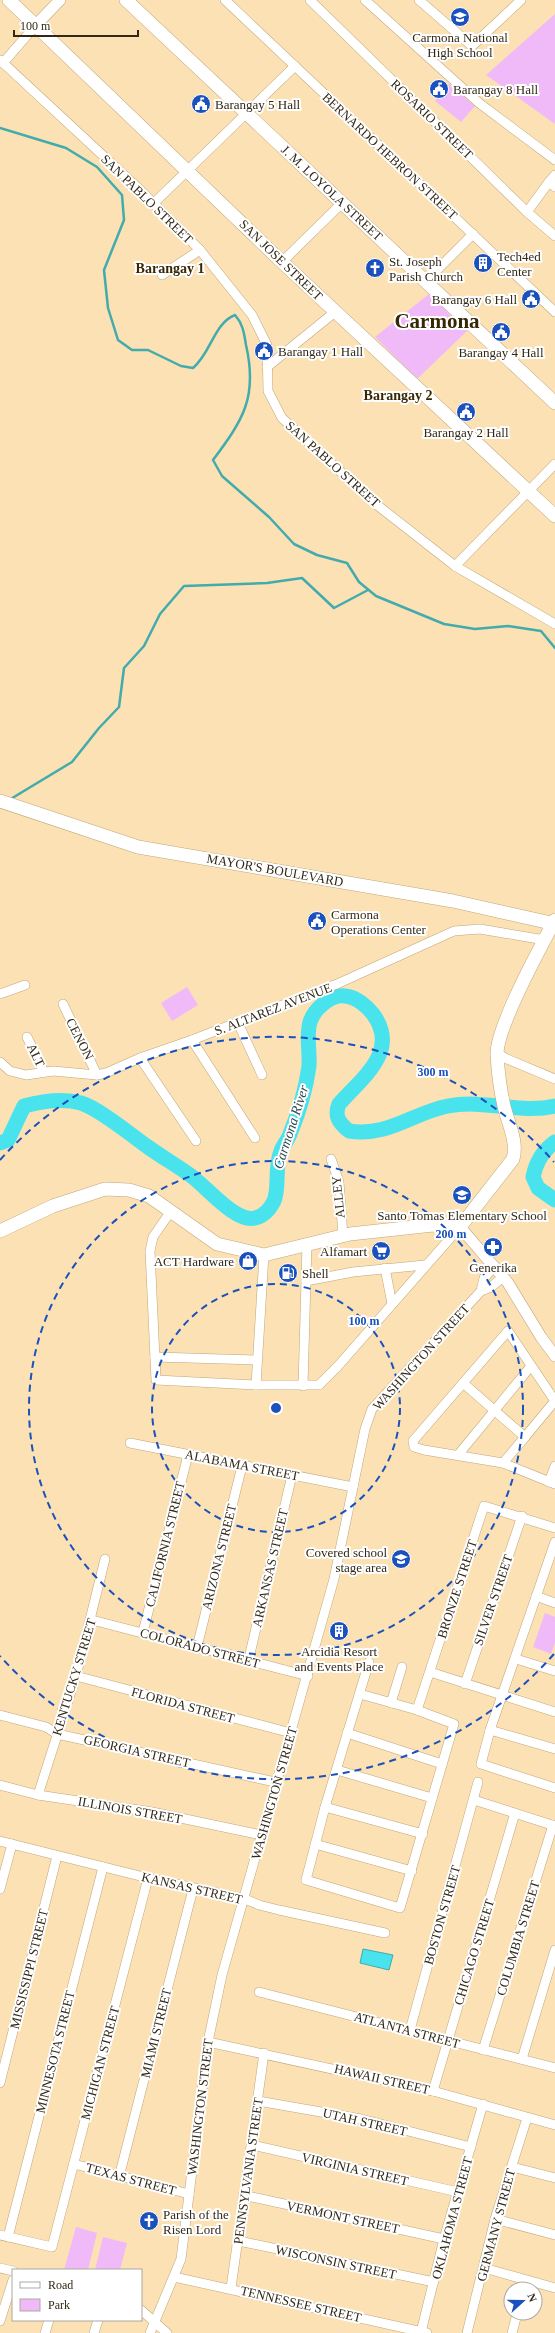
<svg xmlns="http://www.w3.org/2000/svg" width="555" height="2333" viewBox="0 0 555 2333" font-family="'Times New Roman',serif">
	<rect width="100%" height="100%" fill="#fbe1b3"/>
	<g fill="#f0baf9">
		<path d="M555 14V124L486 75Z"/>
		<path d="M449 84 475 106 461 122 435 101Z"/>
		<path d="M429 294 467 331 417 379 375 337Z"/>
		<path d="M187 987 198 1005 172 1021 161 1003Z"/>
		<path d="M545 1613 555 1617V1643L551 1654 533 1647Z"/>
		<path d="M76 2227 97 2233 88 2270H64Z"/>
		<path d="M103 2237 127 2243 120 2270H95Z"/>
	</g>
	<path fill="#49e3ee" stroke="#42abad" d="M363 1949 393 1955 389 1970 360 1963Z"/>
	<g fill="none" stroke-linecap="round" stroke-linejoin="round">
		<g stroke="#42abad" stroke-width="2.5">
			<path d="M0 128 66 148 97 167 122 195 124 220 104 270 108 308 118 340 132 350H148L181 366 193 368C211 353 214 323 235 315 243 324 244 333 246 345 258 397 243 420 213 460L222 476 269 517 294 544 317 555 347 563 359 582 376 596 444 624 475 629 508 626 541 631 555 648"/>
			<path d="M9 800 72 762 99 728 119 707 124 668 144 646 160 614 184 586 267 583 302 578 334 608 368 590"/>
		</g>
		<g stroke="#49e3ee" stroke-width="15">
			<path d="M555 1142C542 1151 536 1162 533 1177L538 1188 555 1200"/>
			<path d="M0 1143 8 1140 24 1106C43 1101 62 1098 81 1103 100 1109 131 1135 148 1147 162 1157 176 1165 190 1175 206 1186 235 1223 255 1218 264 1216 270 1209 274 1201 280 1186 274 1168 281 1151 283 1145 288 1140 290 1134 299 1112 306 1089 309 1066 310 1052 306 1035 310 1022 314 1009 331 994 345 996 356 997 367 1006 373 1014 400 1051 363 1077 339 1104 334 1116 339 1123 349 1131 389 1137 412 1113 448 1106 484 1099 520 1114 555 1106"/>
		</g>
		<defs>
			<g id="minor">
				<path d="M225 0 555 312"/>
				<path d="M310 0 527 212 555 236"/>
				<path d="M365 0 479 103 555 160"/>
				<path d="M419 0 472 46 521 0"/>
				<path d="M0 60 138 188 200 250 252 315 267 345 268 391 282 418 377 505 455 566 555 624"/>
				<path d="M3 63 36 25"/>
				<path d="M555 175 549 182 555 187"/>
				<path d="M153 204 295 66"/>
				<path d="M527 212 549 182"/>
				<path d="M282 262 342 203"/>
				<path d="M162 275 200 250"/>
				<path d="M426 281 473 234"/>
				<path d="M267 367 335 312"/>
				<path d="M455 566 555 464"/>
				<path d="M0 994 25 985"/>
				<path d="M63 1004 97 1075"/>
				<path d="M238 1023 262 1075"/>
				<path d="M27 1037 44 1072"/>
				<path d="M192 1040 255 1138"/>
				<path d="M497 1053 507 1059 555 1079"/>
				<path d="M140 1058 196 1141"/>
				<path d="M0 1062 10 1071 26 1075 53 1071 97 1075 106 1073 140 1058 192 1040 337 984 454 931 480 929 545 940"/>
				<path d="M331 1159 339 1182 343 1236"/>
				<path d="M171 1211 153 1237 150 1251 156 1380 256 1385H319L338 1366 460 1227"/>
				<path d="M385 1268 392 1304"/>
				<path d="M306 1281 353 1272 425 1265"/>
				<path d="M481 1291 491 1287 503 1277"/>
				<path d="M155 1357 257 1360"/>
				<path d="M463 1383 525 1437 554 1402"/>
				<path d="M256 1385 264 1255"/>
				<path d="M303 1386 307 1244"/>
				<path d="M555 1401 508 1331 413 1441 414 1447 424 1450 503 1463 555 1484"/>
				<path d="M130 1443 353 1487"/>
				<path d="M458 1455 531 1366"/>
				<path d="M503 1463 525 1437"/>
				<path d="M549 1482 555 1466"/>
				<path d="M555 1542 490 1730 481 1764 555 1788"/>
				<path d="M536 1596 555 1603"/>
				<path d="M92 1620 308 1676"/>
				<path d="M143 1632 188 1455"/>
				<path d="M197 1647 242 1466"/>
				<path d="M516 1659 555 1671"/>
				<path d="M248 1662 292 1475"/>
				<path d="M430 1672 555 1712"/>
				<path d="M76 1676 291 1733"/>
				<path d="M465 1684 522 1516"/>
				<path d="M360 1694 417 1710 454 1724 400 1908 306 1880 325 1807 369 1662"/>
				<path d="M391 1703 402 1667"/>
				<path d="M417 1710 484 1506 555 1528"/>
				<path d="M0 1715 46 1727 57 1734 275 1782"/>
				<path d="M490 1730 555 1749"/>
				<path d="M347 1733 442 1764"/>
				<path d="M337 1770 432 1798"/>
				<path d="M0 1785 38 1795 152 1812 261 1835"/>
				<path d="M38 1795 76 1676 105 1559"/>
				<path d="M474 1800 555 1826"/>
				<path d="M325 1807 423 1834"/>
				<path d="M0 1841 148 1878 245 1899 259 1905 279 1910 385 1933"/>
				<path d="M315 1844 412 1871"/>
				<path d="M0 1889 12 1844"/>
				<path d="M259 1992 555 2068"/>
				<path d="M410 2030 478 1782"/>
				<path d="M208 2042 433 2091 555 2125"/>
				<path d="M483 2050 553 1825"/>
				<path d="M522 2059 555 1950"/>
				<path d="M0 2083 57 1856"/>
				<path d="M433 2091 515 1813"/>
				<path d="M258 2101 361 2119 471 2147"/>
				<path d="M252 2145 458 2192"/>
				<path d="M74 2164 189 2194"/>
				<path d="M512 2167 555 2178"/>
				<path d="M119 2177 193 1889"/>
				<path d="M243 2195 444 2239"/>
				<path d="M495 2219 555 2235"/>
				<path d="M0 2235 52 2247 148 1878"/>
				<path d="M8 2237 103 1867"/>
				<path d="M239 2241 434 2282"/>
				<path d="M0 2268 13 2271"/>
				<path d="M484 2268 555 2288"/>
				<path d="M174 2277 427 2333"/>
				<path d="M231 2288 264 2053"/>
				<path d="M141 2310 167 2333"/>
				<path d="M0 2321 13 2280"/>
				<path d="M421 2332 444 2239 483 2104"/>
				<path d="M45 2333 49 2320"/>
				<path d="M94 2333 98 2320"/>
				<path d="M150 2333 181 2259 208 2042 222 1975 334 1579 365 1429 372 1409 481 1291 484 1278 495 1266"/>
				<path d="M467 2333 495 2219 527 2118"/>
				<path d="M512 2333 517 2314"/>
			</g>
			<g id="tertiary">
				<path d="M36 25 60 0"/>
				<path d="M460 1227 508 1283 541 1337 555 1356"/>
			</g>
			<g id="secondary">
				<path d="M9 0 282 262 555 516"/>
				<path d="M126 0 555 403"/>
				<path d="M0 801 138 847 453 901 555 924"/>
				<path d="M0 1231 53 1206 105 1189 129 1190 149 1196 217 1244 264 1255 350 1234 433 1225 460 1227 513 1159C518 1142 508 1123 504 1106 500 1089 498 1072 497 1054 497 1026 540 948 555 920"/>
			</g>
		</defs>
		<use href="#minor" stroke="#c0a77a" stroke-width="10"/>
		<use href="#tertiary" stroke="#c0a77a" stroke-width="12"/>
		<use href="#secondary" stroke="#c0a77a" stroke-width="14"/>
		<use href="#minor" stroke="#fff" stroke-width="9"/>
		<use href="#tertiary" stroke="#fff" stroke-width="11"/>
		<use href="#secondary" stroke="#fff" stroke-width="13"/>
	</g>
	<g fill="none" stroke="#1a51bd" stroke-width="2" stroke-dasharray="7 5">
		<circle cx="276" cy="1408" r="124"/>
		<circle cx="276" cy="1408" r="247"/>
		<path d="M554 1654A371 371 0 0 1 0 1656M0 1160A371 371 0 0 1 554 1162"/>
	</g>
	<defs>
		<symbol id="school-disc" viewBox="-11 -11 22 22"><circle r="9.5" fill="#1a51bd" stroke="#fff"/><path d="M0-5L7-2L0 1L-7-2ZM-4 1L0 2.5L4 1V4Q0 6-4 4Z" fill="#fff"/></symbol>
		<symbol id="civic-disc" viewBox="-11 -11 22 22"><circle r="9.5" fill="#1a51bd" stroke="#fff"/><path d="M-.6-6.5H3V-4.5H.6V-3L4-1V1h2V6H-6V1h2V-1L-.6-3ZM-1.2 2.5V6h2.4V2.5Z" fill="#fff"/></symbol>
		<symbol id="building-disc" viewBox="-11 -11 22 22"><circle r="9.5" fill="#1a51bd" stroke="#fff"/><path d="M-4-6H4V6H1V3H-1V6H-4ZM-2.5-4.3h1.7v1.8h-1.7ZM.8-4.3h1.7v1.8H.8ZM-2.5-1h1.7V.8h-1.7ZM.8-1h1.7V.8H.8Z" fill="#fff"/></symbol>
		<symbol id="church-disc" viewBox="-11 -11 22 22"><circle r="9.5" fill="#1a51bd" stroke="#fff"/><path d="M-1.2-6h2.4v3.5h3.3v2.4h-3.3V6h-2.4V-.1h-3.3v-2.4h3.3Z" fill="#fff"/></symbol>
		<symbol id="pharmacy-disc" viewBox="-11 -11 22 22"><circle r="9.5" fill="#1a51bd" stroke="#fff"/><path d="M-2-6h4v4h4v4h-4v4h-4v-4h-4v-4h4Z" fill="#fff"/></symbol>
		<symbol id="supermarket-disc" viewBox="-11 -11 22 22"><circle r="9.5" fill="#1a51bd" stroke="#fff"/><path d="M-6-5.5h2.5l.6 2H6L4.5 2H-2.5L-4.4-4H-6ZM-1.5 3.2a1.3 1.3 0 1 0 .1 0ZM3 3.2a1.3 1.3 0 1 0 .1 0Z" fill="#fff"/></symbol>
		<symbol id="shop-disc" viewBox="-11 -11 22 22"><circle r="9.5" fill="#1a51bd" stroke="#fff"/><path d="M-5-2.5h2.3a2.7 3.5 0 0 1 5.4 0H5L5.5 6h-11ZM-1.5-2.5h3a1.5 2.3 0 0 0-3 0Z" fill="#fff"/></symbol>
		<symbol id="fuel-disc" viewBox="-11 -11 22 22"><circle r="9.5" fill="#1a51bd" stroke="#fff"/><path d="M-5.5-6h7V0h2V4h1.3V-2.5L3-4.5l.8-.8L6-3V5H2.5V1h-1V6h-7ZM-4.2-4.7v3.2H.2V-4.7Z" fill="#fff"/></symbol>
	</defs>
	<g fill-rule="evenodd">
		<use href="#school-disc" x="449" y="6" width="22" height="22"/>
		<use href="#civic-disc" x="428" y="78" width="22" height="22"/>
		<use href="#civic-disc" x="190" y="93" width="22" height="22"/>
		<use href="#building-disc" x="472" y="252" width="22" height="22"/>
		<use href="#church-disc" x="364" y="257" width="22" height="22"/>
		<use href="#civic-disc" x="520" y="288" width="22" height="22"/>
		<use href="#civic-disc" x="490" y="321" width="22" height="22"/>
		<use href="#civic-disc" x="253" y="340" width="22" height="22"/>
		<use href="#civic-disc" x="455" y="401" width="22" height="22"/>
		<use href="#civic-disc" x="306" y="910" width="22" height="22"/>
		<use href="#school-disc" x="451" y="1184" width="22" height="22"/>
		<use href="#pharmacy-disc" x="482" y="1236" width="22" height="22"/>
		<use href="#supermarket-disc" x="370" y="1240" width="22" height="22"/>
		<use href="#shop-disc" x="237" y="1250" width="22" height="22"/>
		<use href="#fuel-disc" x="277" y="1262" width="22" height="22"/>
		<use href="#school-disc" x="390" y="1548" width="22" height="22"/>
		<use href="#building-disc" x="328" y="1620" width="22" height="22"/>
		<use href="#church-disc" x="138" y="2210" width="22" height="22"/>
	</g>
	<g text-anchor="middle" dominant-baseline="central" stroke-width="4" stroke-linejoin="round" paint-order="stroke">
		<g font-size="13" fill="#322816" stroke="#fff" text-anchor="start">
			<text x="460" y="37" text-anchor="middle">Carmona National<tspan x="460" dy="15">High School</tspan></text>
			<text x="453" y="89">Barangay 8 Hall</text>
			<text x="215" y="104">Barangay 5 Hall</text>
			<text x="497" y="256">Tech4ed<tspan x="497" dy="15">Center</tspan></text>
			<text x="389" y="261">St. Joseph<tspan x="389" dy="15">Parish Church</tspan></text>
			<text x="517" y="299" text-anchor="end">Barangay 6 Hall</text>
			<text x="278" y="351">Barangay 1 Hall</text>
			<text x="501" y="352" text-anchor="middle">Barangay 4 Hall</text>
			<text x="466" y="432" text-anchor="middle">Barangay 2 Hall</text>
			<text x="331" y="914">Carmona<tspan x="331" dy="15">Operations Center</tspan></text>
			<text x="462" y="1215" text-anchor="middle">Santo Tomas Elementary School</text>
			<text x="367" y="1251" text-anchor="end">Alfamart</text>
			<text x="234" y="1261" text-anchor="end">ACT Hardware</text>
			<text x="493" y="1267" text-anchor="middle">Generika</text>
			<text x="302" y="1273">Shell</text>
			<text x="387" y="1552" text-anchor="end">Covered school<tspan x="387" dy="15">stage area</tspan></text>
			<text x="339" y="1651" text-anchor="middle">Arcidia Resort<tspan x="339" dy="15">and Events Place</tspan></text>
			<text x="163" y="2214">Parish of the<tspan x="163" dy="15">Risen Lord</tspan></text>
		</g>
		<g font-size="13" fill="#322816" stroke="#fff">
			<text transform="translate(432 119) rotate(44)">ROSARIO STREET</text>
			<text transform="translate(390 156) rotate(43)">BERNARDO HEBRON STREET</text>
			<text transform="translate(332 193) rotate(43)">J. M. LOYOLA STREET</text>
			<text transform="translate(147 199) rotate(44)">SAN PABLO STREET</text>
			<text transform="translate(281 260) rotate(44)">SAN JOSE STREET</text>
			<text transform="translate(333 464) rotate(42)">SAN PABLO STREET</text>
			<text transform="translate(275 870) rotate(10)">MAYOR'S BOULEVARD</text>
			<text transform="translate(273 1009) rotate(-21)">S. ALTAREZ AVENUE</text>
			<text transform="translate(80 1039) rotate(63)">CENON</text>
			<text transform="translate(36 1055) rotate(64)">ALT</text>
			<text transform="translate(338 1197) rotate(-96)">ALLEY</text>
			<text transform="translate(421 1357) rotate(-48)">WASHINGTON STREET</text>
			<text transform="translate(242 1465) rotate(11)">ALABAMA STREET</text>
			<text transform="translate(165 1544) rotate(-76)">CALIFORNIA STREET</text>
			<text transform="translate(219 1557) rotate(-76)">ARIZONA STREET</text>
			<text transform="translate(270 1568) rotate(-77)">ARKANSAS STREET</text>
			<text transform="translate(457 1589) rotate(-72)">BRONZE STREET</text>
			<text transform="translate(493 1600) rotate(-71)">SILVER STREET</text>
			<text transform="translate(200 1648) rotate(15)">COLORADO STREET</text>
			<text transform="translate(74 1677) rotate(-73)">KENTUCKY STREET</text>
			<text transform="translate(183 1705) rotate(15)">FLORIDA STREET</text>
			<text transform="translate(137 1751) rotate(13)">GEORGIA STREET</text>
			<text transform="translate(274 1793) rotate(-74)">WASHINGTON STREET</text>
			<text transform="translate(130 1810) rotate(10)">ILLINOIS STREET</text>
			<text transform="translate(192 1888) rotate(13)">KANSAS STREET</text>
			<text transform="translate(442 1915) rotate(-74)">BOSTON STREET</text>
			<text transform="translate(518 1938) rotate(-73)">COLUMBIA STREET</text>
			<text transform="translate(474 1952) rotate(-73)">CHICAGO STREET</text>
			<text transform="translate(29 1969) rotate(-76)">MISSISSIPPI STREET</text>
			<text transform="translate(407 2030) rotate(15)">ATLANTA STREET</text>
			<text transform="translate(156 2033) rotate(-76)">MIAMI STREET</text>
			<text transform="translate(55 2052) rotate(-76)">MINNESOTA STREET</text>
			<text transform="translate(100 2063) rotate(-75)">MICHIGAN STREET</text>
			<text transform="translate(382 2079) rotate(13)">HAWAII STREET</text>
			<text transform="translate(200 2107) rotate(-83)">WASHINGTON STREET</text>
			<text transform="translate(365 2122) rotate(13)">UTAH STREET</text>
			<text transform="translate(355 2169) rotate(13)">VIRGINIA STREET</text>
			<text transform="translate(248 2171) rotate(-82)">PENNSYLVANIA STREET</text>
			<text transform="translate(131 2179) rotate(15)">TEXAS STREET</text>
			<text transform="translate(343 2217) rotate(12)">VERMONT STREET</text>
			<text transform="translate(452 2218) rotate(-75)">OKLAHOMA STREET</text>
			<text transform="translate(496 2225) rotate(-75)">GERMANY STREET</text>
			<text transform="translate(336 2262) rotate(12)">WISCONSIN STREET</text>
			<text transform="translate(301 2304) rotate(13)">TENNESSEE STREET</text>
		</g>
		<g font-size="14" font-weight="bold" fill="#372705" stroke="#fff">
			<text x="170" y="268">Barangay 1</text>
			<text x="398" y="395">Barangay 2</text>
		</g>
		<g font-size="14" font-style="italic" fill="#2c4b4e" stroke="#fff">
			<text transform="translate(291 1127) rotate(-72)">Carmona River</text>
		</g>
		<g font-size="21" font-weight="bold" fill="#372705" stroke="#fff">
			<text x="437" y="321">Carmona</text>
		</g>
	</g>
	<circle cx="276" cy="1408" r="6" fill="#1a51bd" stroke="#fff" stroke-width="2"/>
	<g font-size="12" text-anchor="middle" font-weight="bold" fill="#1a51bd" stroke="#fff" stroke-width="4" stroke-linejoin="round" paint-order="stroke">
		<text x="433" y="1076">300 m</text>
		<text x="451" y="1238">200 m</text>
		<text x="364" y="1325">100 m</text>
	</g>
	<rect x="12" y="2269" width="130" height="52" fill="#ffffff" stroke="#ada9a2"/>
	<rect x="20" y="2282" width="20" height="6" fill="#ffffff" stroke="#ada9a2"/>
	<text x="48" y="2289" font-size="12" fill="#322816">Road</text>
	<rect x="20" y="2299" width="20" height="12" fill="#f0baf9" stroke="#ada9a2"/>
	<text x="48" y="2309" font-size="12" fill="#322816">Park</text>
	<g transform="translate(523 2301) rotate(69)"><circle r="19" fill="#ffffff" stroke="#ada9a2"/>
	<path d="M0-3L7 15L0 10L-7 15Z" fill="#1a51bd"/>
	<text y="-6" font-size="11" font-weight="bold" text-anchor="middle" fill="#322816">N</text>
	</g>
	<path d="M14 30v6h124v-6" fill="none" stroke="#322816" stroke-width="2"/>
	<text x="20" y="30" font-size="12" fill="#322816" stroke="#ffffff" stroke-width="3" paint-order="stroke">100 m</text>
</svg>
